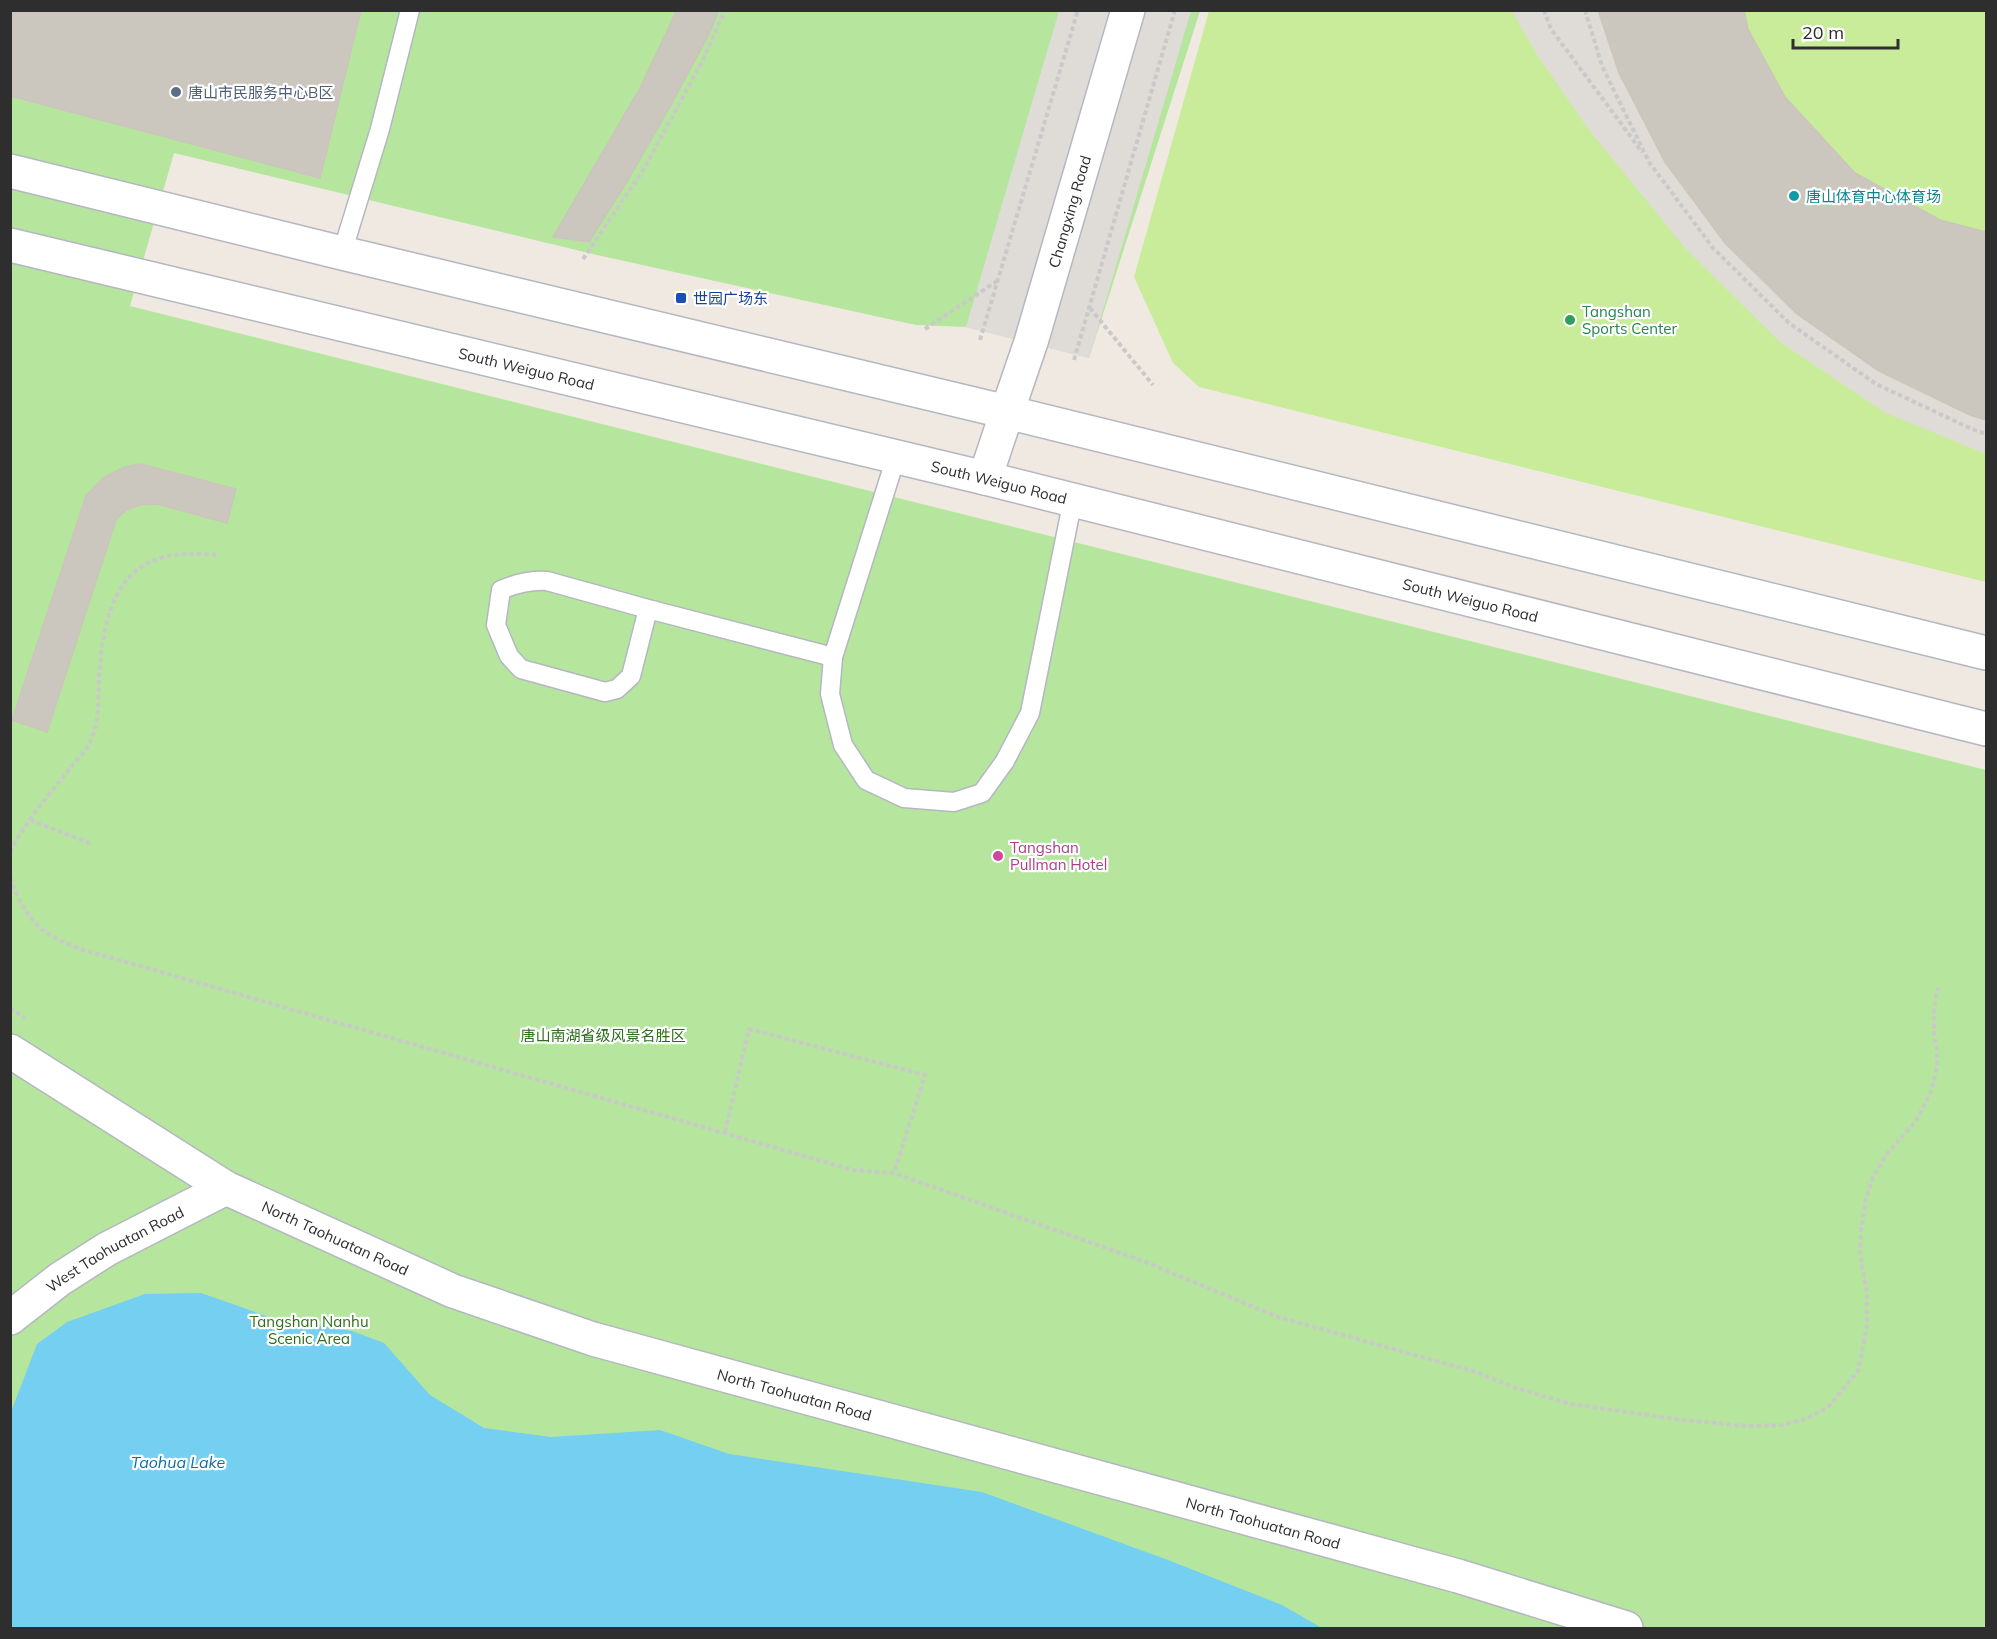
<svg xmlns="http://www.w3.org/2000/svg" width="1997" height="1639" viewBox="0 0 1997 1639" font-family="Mulish,'Noto Sans SC',sans-serif">
	<rect width="100%" height="100%" fill="#efe9e1"/>
	<path fill="#b6e59e" d="M11 11H1200L1089 358 966 327 916 325 597 255 174 153 130 306 1986 770V1628H11Z"/>
	<path fill="#c9ec9a" d="M1209 11H1986V582L1199 387 1173 363 1134 277Z"/>
	<g fill="#dfdcd8">
		<path d="M1059 11H1191L1089 358 966 327Z"/>
		<path d="M1512 11H1598L1619 73 1665 162 1725 243 1797 314 1879 371 1970 415 1986 420V454L1886 413 1780 342 1686 249 1589 130 1536 53Z"/>
	</g>
	<path fill="#75cff0" d="M201 1293 272 1318 352 1331 384 1343 430 1395 484 1428 551 1437 660 1430 729 1454 982 1492 1168 1560 1282 1605 1322 1628H11V1412L37 1344 67 1322 145 1294Z"/>
	<g fill="#cbc7bf" stroke="#cbc5ba" stroke-width="1.5">
		<path d="M10 10H361L320 178 10 96Z"/>
		<path d="M677 10H719L709 34 671 105 628 180 589 242 553 237 639 90Z"/>
		<path d="M1598 10H1744L1748 29 1785 97 1855 173 1940 220 1986 232V420L1970 415 1879 371 1797 314 1725 243 1665 162 1619 73Z"/>
		<path d="M141 464 236 489 227 523 157 504 140 505 126 510 116 520 47 732 12 720 86 496 103 478 124 467Z"/>
	</g>
	<g fill="none" stroke-linecap="round" stroke-linejoin="round">
		<defs>
			<g id="lane">
				<path d="M342 253 380 129 410 10"/>
				<path d="M896 457 833 657 830 694 843 745 866 780 904 798 954 802 982 793 1005 761 1030 713 1073 499"/>
				<path d="M648 609 631 676 617 689 605 692 521 669 509 656 496 625 501 590C517 583 530 580 547 581L648 609 833 657"/>
			</g>
			<g id="street">
				<path id="s1" d="M1007 412 1031 342 1128 10"/>
				<path id="s2" d="M10 1051 226 1188 453 1291 593 1339 1458 1576 1626 1628"/>
				<path id="s3" d="M10 1318 60 1279 107 1249 226 1188"/>
			</g>
			<g id="secondary">
				<path d="M10 171 342 253 1007 412 1986 653"/>
				<path id="s4" d="M10 245 985 478 1986 729"/>
				<path d="M985 478 1007 412"/>
			</g>
		</defs>
		<use href="#lane" stroke="#b4b7c1" stroke-width="21"/>
		<use href="#street" stroke="#b4b7c1" stroke-width="36"/>
		<use href="#secondary" stroke="#b4b7c1" stroke-width="36"/>
		<g stroke="#c9c9c9" stroke-width="4" stroke-dasharray="4.5 3" stroke-linecap="butt">
			<path d="M1544 10 1551 29 1642 152"/>
			<path d="M1585 10 1602 66 1649 162 1713 248 1789 323 1876 384 1972 429 1986 434"/>
			<path d="M583 259 642 172 703 60 725 10"/>
			<path d="M1090 308 1153 385"/>
			<path d="M925 329 997 281"/>
			<path d="M980 340 1078 10"/>
			<path d="M1074 360 1175 10"/>
			<path d="M30 820 92 844"/>
			<path d="M10 852C25 821 50 794 71 767 77 759 86 751 90 742 100 722 98 700 99 679 102 633 109 574 160 558 179 552 199 554 219 555"/>
			<path d="M10 870C12 893 28 920 47 933 56 939 67 943 77 948L853 1170 894 1173 1143 1261 1278 1317 1476 1372 1513 1387 1570 1404 1683 1420 1746 1426 1783 1425 1808 1418 1828 1407 1858 1371 1867 1326V1293L1860 1255 1861 1231 1866 1199 1873 1177 1886 1155 1916 1121 1931 1092 1937 1067V1049L1934 1035V1008L1938 988"/>
			<path d="M10 1008 25 1018"/>
			<path d="M725 1132 749 1029 925 1075 894 1173"/>
		</g>
		<use href="#lane" stroke="#fff" stroke-width="18"/>
		<use href="#street" stroke="#fff" stroke-width="33"/>
		<use href="#secondary" stroke="#fff" stroke-width="33"/>
	</g>
	<circle fill="#5c6f8a" stroke="#fff" stroke-width="2" cx="176" cy="92" r="6"/>
	<circle fill="#0f9aa8" stroke="#fff" stroke-width="2" cx="1794" cy="196" r="6"/>
	<rect fill="#1a4fb4" stroke="#fff" stroke-width="2" x="675" y="292" width="12" height="12" rx="3"/>
	<circle fill="#2e9e5b" stroke="#fff" stroke-width="2" cx="1570" cy="320" r="6"/>
	<circle fill="#d1479c" stroke="#fff" stroke-width="2" cx="998" cy="856" r="6"/>
	<g text-anchor="middle" dominant-baseline="central" stroke-width="4.5" stroke-linejoin="round" paint-order="stroke">
		<g font-size="15" fill="#4e5e75" stroke="#fff" text-anchor="start">
			<text x="188" y="92">唐山市民服务中心B区</text>
		</g>
		<g font-size="15" fill="#0d838f" stroke="#fff" text-anchor="start">
			<text x="1806" y="196">唐山体育中心体育场</text>
		</g>
		<g font-size="15" fill="#2e2e2e" stroke="#fff">
			<text stroke="none"><textPath href="#s1" startOffset="210">Changxing Road</textPath></text>
			<text stroke="none"><textPath href="#s4" startOffset="531">South Weiguo Road</textPath></text>
			<text stroke="none"><textPath href="#s4" startOffset="1017">South Weiguo Road</textPath></text>
			<text stroke="none"><textPath href="#s4" startOffset="1503">South Weiguo Road</textPath></text>
			<text stroke="none"><textPath href="#s2" startOffset="376">North Taohuatan Road</textPath></text>
			<text stroke="none"><textPath href="#s3" startOffset="126">West Taohuatan Road</textPath></text>
			<text stroke="none"><textPath href="#s2" startOffset="862">North Taohuatan Road</textPath></text>
			<text stroke="none"><textPath href="#s2" startOffset="1348">North Taohuatan Road</textPath></text>
		</g>
		<g font-size="15" fill="#164399" stroke="#fff" text-anchor="start">
			<text x="693" y="298">世园广场东</text>
		</g>
		<g font-size="15" fill="#27864d" stroke="#fff" text-anchor="start">
			<text x="1582" y="311">Tangshan<tspan x="1582" dy="17">Sports Center</tspan></text>
		</g>
		<g font-size="15" fill="#b23c85" stroke="#fff" text-anchor="start">
			<text x="1010" y="847">Tangshan<tspan x="1010" dy="17">Pullman Hotel</tspan></text>
		</g>
		<g font-size="15" fill="#2c6e1b" stroke="#fff">
			<text x="603" y="1035">唐山南湖省级风景名胜区</text>
			<text x="309" y="1321">Tangshan Nanhu<tspan x="309" dy="17">Scenic Area</tspan></text>
		</g>
		<g font-size="16" font-style="italic" fill="#0d6fa3" stroke="#fff">
			<text x="178" y="1462">Taohua Lake</text>
		</g>
	</g>
	<rect width="1997" height="1639" fill="none" stroke="#2e2e2e" stroke-width="24"/>
	<path d="M1793 39v9h105v-9" fill="none" stroke="#2e2e2e" stroke-width="3"/>
	<text x="1802" y="39" font-size="18" fill="#2e2e2e" stroke="#ffffff" stroke-width="4.5" paint-order="stroke">20 m</text>
</svg>
